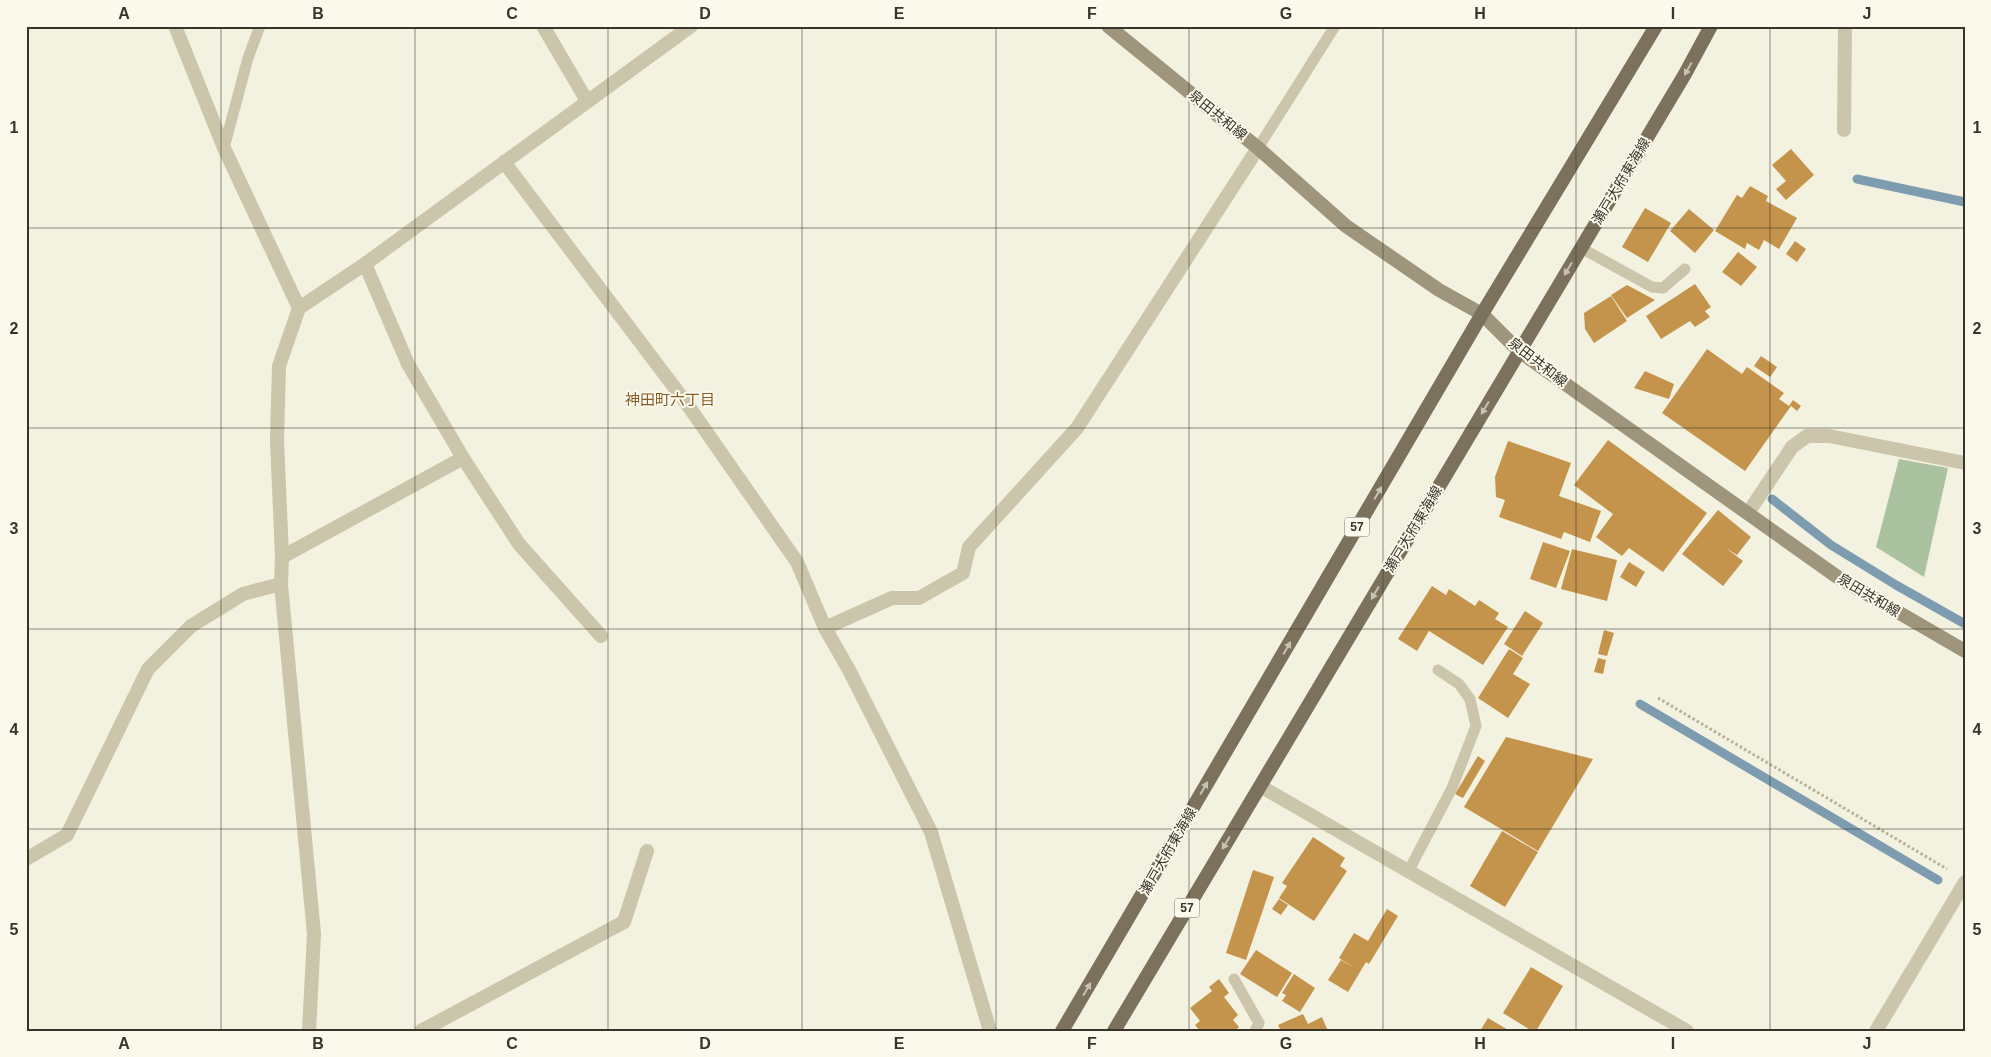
<svg xmlns="http://www.w3.org/2000/svg" width="1991" height="1057" viewBox="0 0 1991 1057" font-family="Arial,'Noto Sans JP',sans-serif">
	<rect width="100%" height="100%" fill="#f3f1df"/>
	<path fill="#aac29f" d="M1899 459 1948 468 1924 577 1876 547Z"/>
	<g fill="none" stroke-linecap="round" stroke-linejoin="round">
		<g stroke="#7e9cb0" stroke-width="9">
			<path d="M1857 179 1965 202"/>
			<path d="M1772 499 1831 545 1896 585 1965 624"/>
			<path d="M1640 704 1938 880"/>
		</g>
	</g>
	<g fill="#c4944c">
		<path d="M1791 149 1814 175 1786 200 1776 189 1786 181 1772 165Z"/>
		<path d="M1750 186 1768 196 1766 201 1797 218 1779 249 1764 240 1759 250 1747 243 1745 249 1715 231 1737 195 1742 198Z"/>
		<path d="M1645 208 1671 223 1648 262 1622 247Z"/>
		<path d="M1689 209 1714 230 1695 253 1670 231Z"/>
		<path d="M1795 241 1806 249 1797 262 1786 254Z"/>
		<path d="M1738 252 1757 267 1741 286 1722 272Z"/>
		<path d="M1695 284 1711 307 1705 311 1710 317 1695 327 1690 321 1661 339 1646 316Z"/>
		<path d="M1627 285 1655 300 1627 318 1611 295Z"/>
		<path d="M1611 296 1627 321 1594 343 1585 329 1584 313Z"/>
		<path d="M1707 349 1742 374 1747 367 1784 393 1779 399 1789 406 1793 400 1801 406 1797 411 1791 406 1745 471 1662 413Z"/>
		<path d="M1761 356 1777 367 1770 377 1754 366Z"/>
		<path d="M1645 371 1674 384 1669 399 1634 388Z"/>
		<path d="M1608 440 1707 513 1663 572 1629 548 1622 556 1596 537 1613 514 1574 485Z"/>
		<path d="M1508 441 1571 463 1559 496 1601 511 1590 542 1564 532 1561 539 1499 517 1505 500 1496 497 1495 477Z"/>
		<path d="M1718 510 1751 537 1737 555 1726 548 1743 561 1723 586 1682 554Z"/>
		<path d="M1543 542 1570 551 1556 588 1530 579Z"/>
		<path d="M1572 549 1617 560 1607 601 1561 589Z"/>
		<path d="M1629 562 1645 572 1636 587 1620 577Z"/>
		<path d="M1432 586 1446 595 1449 589 1475 606 1479 600 1499 613 1495 619 1508 627 1483 665 1429 631 1417 651 1398 639Z"/>
		<path d="M1525 611 1543 623 1522 656 1504 644Z"/>
		<path d="M1604 630 1614 633 1607 656 1598 654Z"/>
		<path d="M1509 649 1523 658 1513 674 1530 684 1508 718 1478 698Z"/>
		<path d="M1598 658 1606 660 1603 674 1594 672Z"/>
		<path d="M1506 737 1593 759 1538 851 1464 807Z"/>
		<path d="M1478 756 1485 761 1463 798 1455 794Z"/>
		<path d="M1502 831 1538 852 1505 907 1470 886Z"/>
		<path d="M1313 837 1345 858 1340 866 1347 871 1314 921 1279 898 1287 886 1282 883Z"/>
		<path d="M1253 870 1274 877 1246 960 1226 953Z"/>
		<path d="M1279 899 1288 905 1281 915 1272 909Z"/>
		<path d="M1387 909 1398 916 1369 964 1366 962 1348 992 1328 980 1341 960 1356 969 1339 958 1354 933 1368 941Z"/>
		<path d="M1256 950 1292 973 1277 997 1240 974Z"/>
		<path d="M1531 967 1563 986 1536 1031H1532L1503 1013Z"/>
		<path d="M1294 974 1315 988 1300 1012 1282 1001 1286 995 1282 993Z"/>
		<path d="M1219 979 1229 993 1224 997 1238 1015 1233 1020 1239 1027 1235 1031H1200L1195 1025 1200 1021 1190 1008 1212 991 1209 987Z"/>
		<path d="M1303 1014 1308 1024 1322 1017 1328 1031H1281L1278 1025Z"/>
		<path d="M1488 1018 1510 1031H1480Z"/>
	</g>
	<g fill="none" stroke-linecap="round" stroke-linejoin="round">
		<path stroke="#b7b095" stroke-width="3" stroke-dasharray="2.5 2.5" stroke-linecap="butt" d="M1658 698 1947 869"/>
		<g stroke="#cbc5ab" stroke-width="11">
			<path d="M224 148 248 58 260 26"/>
			<path d="M1258 148 1335 26"/>
			<path d="M1581 248 1652 287 1663 288 1685 269"/>
			<path d="M1408 872 1452 788 1476 726 1470 699 1459 684 1438 670"/>
			<path d="M1234 979 1259 1023 1255 1031"/>
		</g>
		<g stroke="#cbc5ab" stroke-width="14">
			<path d="M175 26 224 148 299 308"/>
			<path d="M543 26 587 101"/>
			<path d="M1844 130 1845 26"/>
			<path d="M504 162 687 404 797 562 825 628 849 670 931 832 990 1031"/>
			<path d="M365 264 408 364 463 458 519 544 601 636"/>
			<path d="M1748 513 1792 447 1807 436H1829L1965 463"/>
			<path d="M282 557 463 458"/>
			<path d="M825 628 892 598H919L963 573 969 547 1077 428 1258 148"/>
			<path d="M1260 786 1687 1031"/>
			<path d="M26 859 67 835 148 669 191 626 243 594 281 584"/>
			<path d="M309 1031 314 934 281 584 282 557 277 440 279 366 299 308 365 264 691 26"/>
			<path d="M421 1031 624 922 647 851"/>
			<path d="M1876 1031 1965 882"/>
		</g>
		<path stroke="#9f957c" stroke-width="14" d="M1108 26 1258 148 1346 226 1439 290 1482 314 1519 351 1836 576 1965 651"/>
		<g stroke="#7b715c" stroke-width="14">
			<path d="M1062 1031 1482 314 1656 26"/>
			<path d="M1114 1031 1685 74 1711 26"/>
		</g>
	</g>
	<defs><path id="oneway-solid" d="M-6-.8H1V-3.2L6.5 0L1 3.2V.8H-6Z" transform="scale(1.25)"/></defs>
	<g fill="#c7c3b2">
		<use href="#oneway-solid" transform="translate(1688 69) rotate(119)"/>
		<use href="#oneway-solid" transform="translate(1568 269) rotate(121)"/>
		<use href="#oneway-solid" transform="translate(1485 408) rotate(121)"/>
		<use href="#oneway-solid" transform="translate(1378 493) rotate(-60)"/>
		<use href="#oneway-solid" transform="translate(1375 593) rotate(121)"/>
		<use href="#oneway-solid" transform="translate(1287 648) rotate(-60)"/>
		<use href="#oneway-solid" transform="translate(1204 788) rotate(-60)"/>
		<use href="#oneway-solid" transform="translate(1226 843) rotate(121)"/>
		<use href="#oneway-solid" transform="translate(1087 989) rotate(-60)"/>
	</g>
	<path fill="none" stroke="#39342a" stroke-width="1" stroke-opacity="0.55" d="M221 26V1031M415 26V1031M608 26V1031M802 26V1031M996 26V1031M1189 26V1031M1383 26V1031M1576 26V1031M1770 26V1031M26 228H1965M26 428H1965M26 629H1965M26 829H1965"/>
	<g text-anchor="middle" dominant-baseline="central" stroke-width="4" stroke-linejoin="round" paint-order="stroke">
		<g fill="#faf9ec" stroke="#736f64" stroke-width="1">
			<rect x="1344.5" y="517.5" width="25" height="19" rx="4"/>
			<rect x="1174.5" y="898.5" width="25" height="19" rx="4"/>
		</g>
		<g font-size="12" font-weight="bold" fill="#39342a">
			<text x="1357" y="527">57</text>
			<text x="1187" y="908">57</text>
		</g>
		<g font-size="14" fill="#39342a" stroke="#faf9ec">
			<text transform="translate(1218 115) rotate(39)">泉田共和線</text>
			<text transform="translate(1621 181) rotate(-59)">瀬戸大府東海線</text>
			<text transform="translate(1538 362) rotate(38)">泉田共和線</text>
			<text transform="translate(1413 529) rotate(-59)">瀬戸大府東海線</text>
			<text transform="translate(1869 595) rotate(31)">泉田共和線</text>
			<text transform="translate(1168 851) rotate(-60)">瀬戸大府東海線</text>
		</g>
		<g font-size="15" fill="#875f24" stroke="#faf9ec">
			<text x="670" y="399">神田町六丁目</text>
		</g>
	</g>
	<rect width="1991" height="1057" fill="none" stroke="#faf9ec" stroke-width="55"/>
	<rect x="28" y="28" width="1936" height="1002" fill="none" stroke="#39342a" stroke-width="2"/>
	<g font-size="16" text-anchor="middle" font-weight="bold" fill="#39342a">
		<text x="124" y="19">A</text>
		<text x="318" y="19">B</text>
		<text x="512" y="19">C</text>
		<text x="705" y="19">D</text>
		<text x="899" y="19">E</text>
		<text x="1092" y="19">F</text>
		<text x="1286" y="19">G</text>
		<text x="1480" y="19">H</text>
		<text x="1673" y="19">I</text>
		<text x="1867" y="19">J</text>
		<text x="14" y="133">1</text>
		<text x="1977" y="133">1</text>
		<text x="14" y="334">2</text>
		<text x="1977" y="334">2</text>
		<text x="14" y="534">3</text>
		<text x="1977" y="534">3</text>
		<text x="14" y="735">4</text>
		<text x="1977" y="735">4</text>
		<text x="14" y="935">5</text>
		<text x="1977" y="935">5</text>
		<text x="124" y="1049">A</text>
		<text x="318" y="1049">B</text>
		<text x="512" y="1049">C</text>
		<text x="705" y="1049">D</text>
		<text x="899" y="1049">E</text>
		<text x="1092" y="1049">F</text>
		<text x="1286" y="1049">G</text>
		<text x="1480" y="1049">H</text>
		<text x="1673" y="1049">I</text>
		<text x="1867" y="1049">J</text>
	</g>
</svg>
